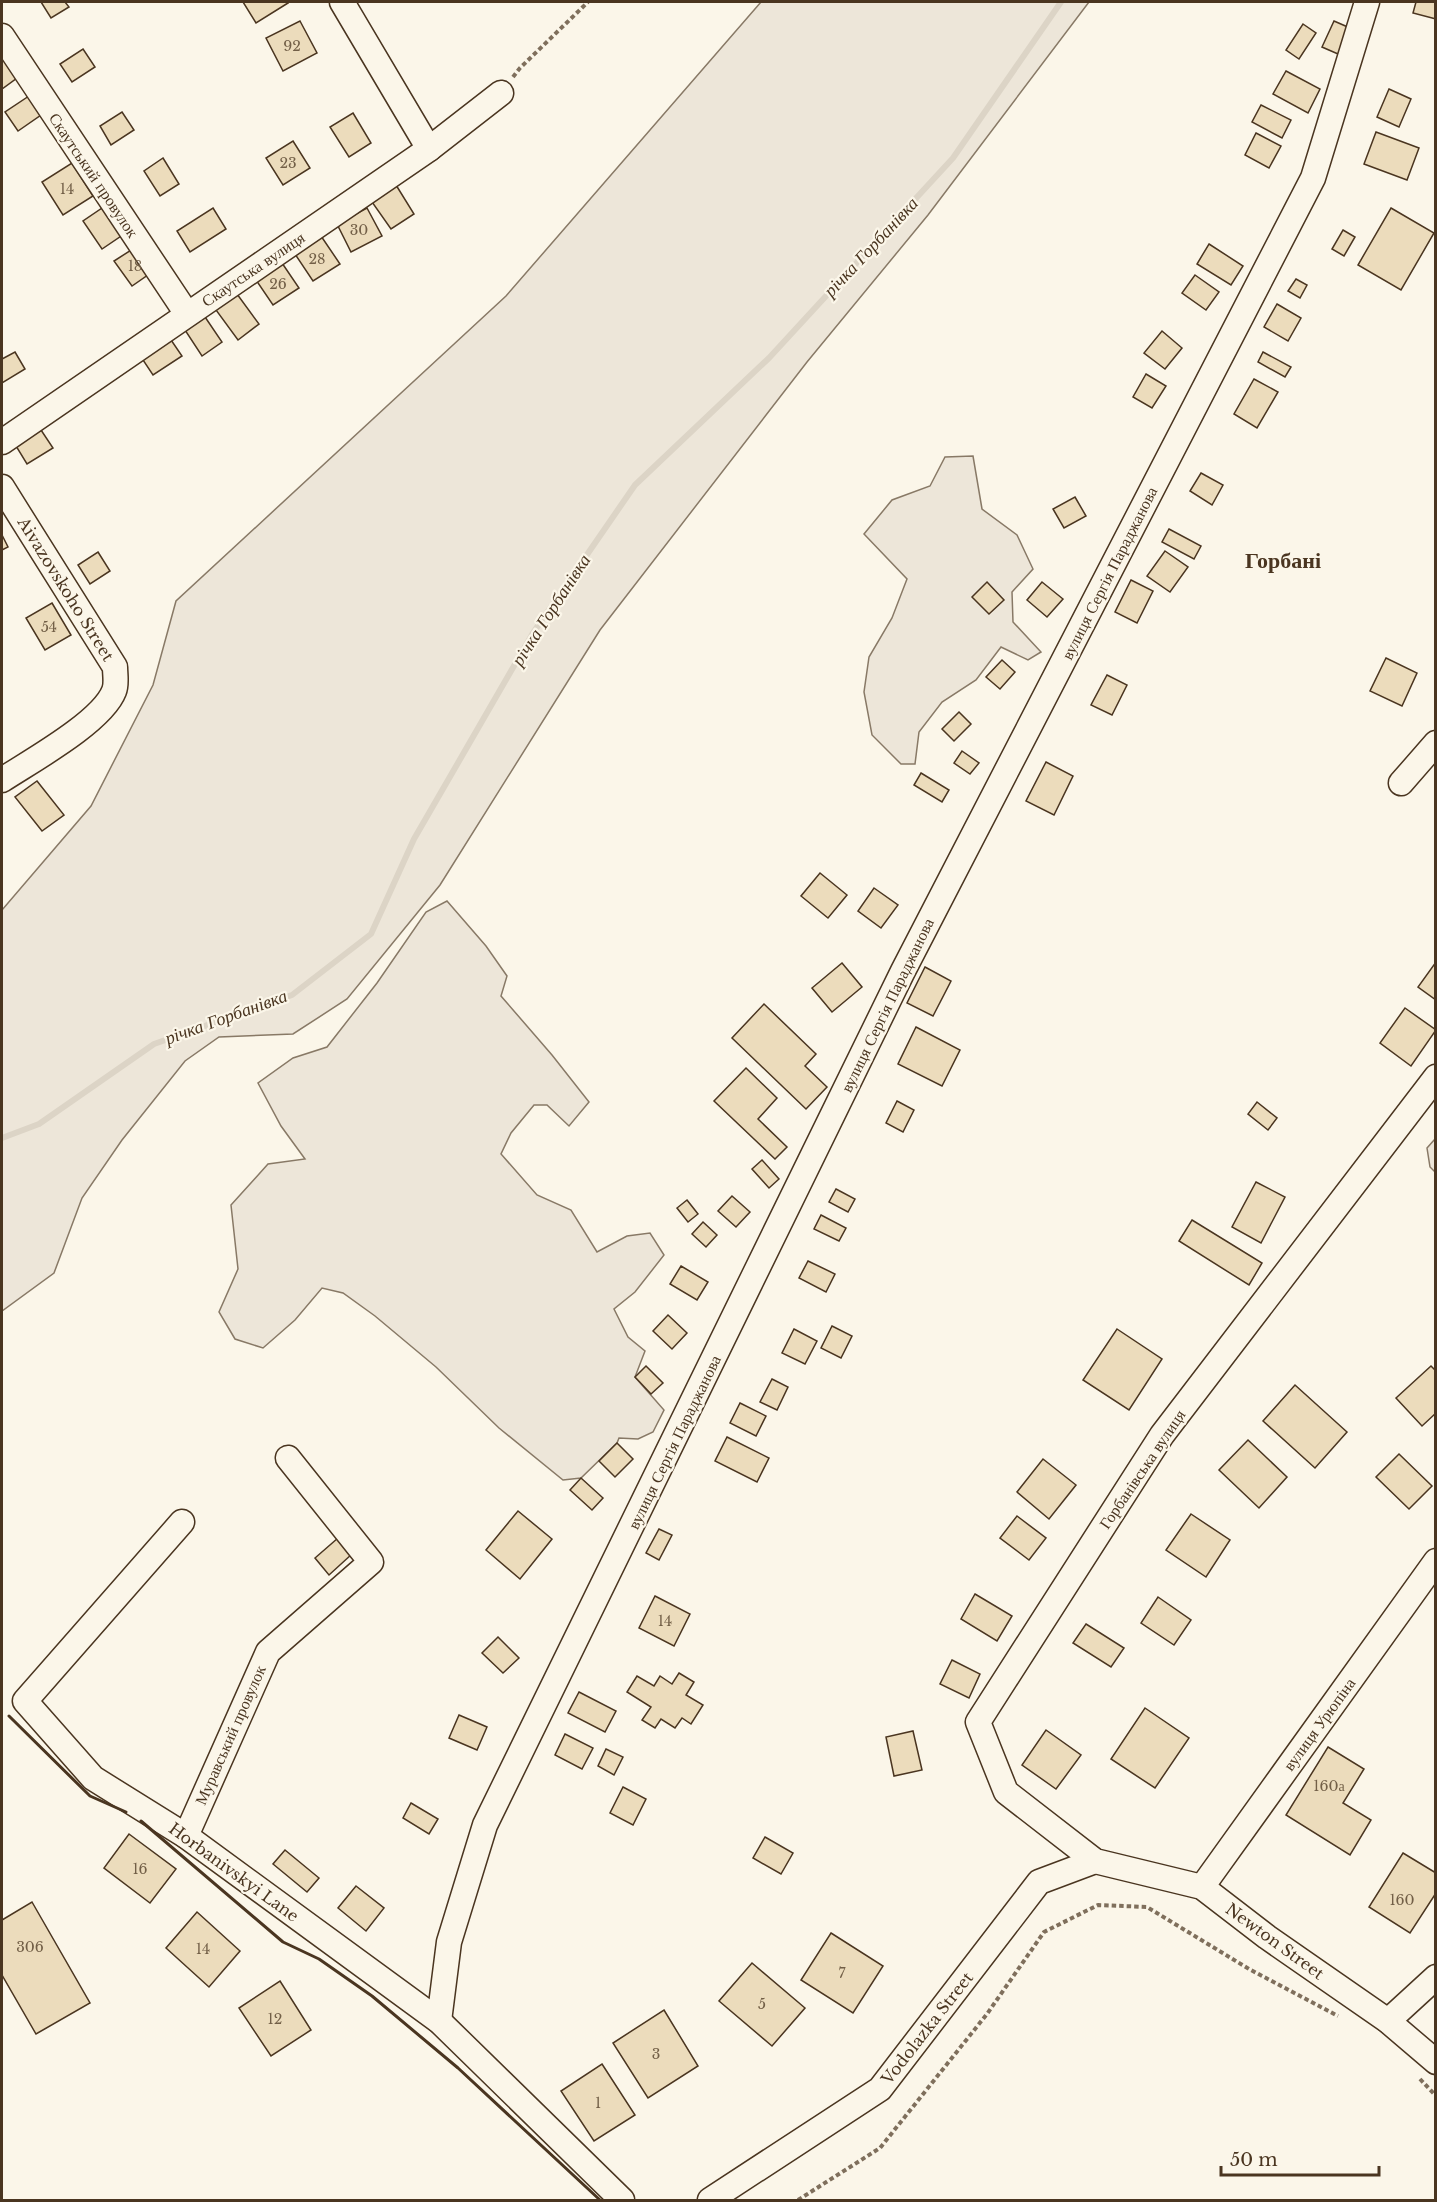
<svg xmlns="http://www.w3.org/2000/svg" width="1437" height="2202" viewBox="0 0 1437 2202" font-family="'Libre Baskerville',serif">
	<rect width="100%" height="100%" fill="#fbf6e9"/>
	<g fill="#ede6d9" stroke="#887966" stroke-width="1.5">
		<path d="M761 2H1089L928 215 807 362 600 630 440 885 347 999 293 1034 219 1037 185 1061 122 1140 82 1198 54 1273 2 1311V910L91 806 153 685 176 601 506 296Z"/>
		<path d="M973 456 982 509 1017 535 1033 569 1012 592 1013 622 1041 652 1028 660 1001 647 976 680 942 702 919 732 915 764H901L872 735 864 692 869 657 892 618 907 579 864 534 892 500 930 486 945 457Z"/>
		<path d="M447 901 486 946 507 976 501 996 552 1055 589 1102 569 1126 547 1105H534L511 1133 501 1154 537 1195 571 1210 597 1252 627 1236 650 1233 664 1255 635 1292 614 1309 628 1337 645 1351 635 1377 664 1410 653 1432 638 1439 619 1438 617 1443 581 1478 563 1480 499 1428 436 1367 375 1316 343 1293 322 1288 295 1320 263 1348 235 1339 219 1312 238 1269 231 1205 268 1164 305 1159 281 1126 258 1083 293 1058 327 1047 377 983 426 912Z"/>
		<path d="M1435 1139V1172L1430 1167 1427 1148Z"/>
	</g>
	<g fill="none" stroke-linecap="round" stroke-linejoin="round">
		<path stroke="#dcd4c6" stroke-width="6" d="M2 1138 39 1124 154 1044 292 995 371 934 414 839 533 633 635 485 769 358 953 158 1061 2"/>
	</g>
	<g fill="#ecdcbc" stroke="#4a3520" stroke-width="1.5">
		<path d="M41 2H65L69 7 51 18Z"/>
		<path d="M243 2H287L288 3 256 23Z"/>
		<path d="M1416 2H1436V19L1413 13Z"/>
		<path d="M300 21 317 53 283 71 266 38Z"/>
		<path d="M1334 21 1350 28 1338 54 1322 47Z"/>
		<path d="M1303 24 1316 33 1299 59 1286 50Z"/>
		<path d="M83 49 95 67 72 82 60 64Z"/>
		<path d="M2 55 17 78 2 89Z"/>
		<path d="M1286 71 1320 89 1308 113 1273 94Z"/>
		<path d="M1389 89 1411 99 1399 127 1377 117Z"/>
		<path d="M29 96 41 115 18 131 5 112Z"/>
		<path d="M1261 105 1291 120 1282 138 1252 122Z"/>
		<path d="M122 112 134 130 111 145 100 126Z"/>
		<path d="M353 113 371 143 349 157 330 127Z"/>
		<path d="M1376 132 1419 148 1407 180 1364 164Z"/>
		<path d="M1256 133 1281 146 1269 168 1245 155Z"/>
		<path d="M293 141 310 168 283 185 266 158Z"/>
		<path d="M163 158 179 184 160 196 144 171Z"/>
		<path d="M72 163 93 196 63 215 42 182Z"/>
		<path d="M396 185 414 214 391 229 372 202Z"/>
		<path d="M108 204 127 232 102 249 83 221Z"/>
		<path d="M213 208 226 229 190 252 177 231Z"/>
		<path d="M367 208 382 236 351 252 337 224Z"/>
		<path d="M1391 208 1434 233 1401 290 1358 265Z"/>
		<path d="M1343 230 1355 237 1344 256 1332 249Z"/>
		<path d="M321 236 340 264 313 281 295 254Z"/>
		<path d="M1209 244 1243 266 1231 285 1197 264Z"/>
		<path d="M139 245 155 270 132 286 114 261Z"/>
		<path d="M282 263 299 288 273 305 256 280Z"/>
		<path d="M1195 275 1219 292 1206 310 1182 293Z"/>
		<path d="M1296 279 1307 285 1300 298 1288 291Z"/>
		<path d="M237 294 259 324 238 340 216 310Z"/>
		<path d="M1277 304 1301 318 1288 341 1264 327Z"/>
		<path d="M203 314 222 342 202 356 183 327Z"/>
		<path d="M1162 331 1182 348 1165 369 1144 353Z"/>
		<path d="M169 337 182 356 153 375 141 357Z"/>
		<path d="M15 352 25 369 2 383V359Z"/>
		<path d="M1263 352 1291 367 1285 377 1258 362Z"/>
		<path d="M1146 374 1166 386 1152 408 1133 397Z"/>
		<path d="M1254 379 1278 392 1257 428 1234 414Z"/>
		<path d="M41 430 53 448 27 464 16 446Z"/>
		<path d="M1201 473 1223 485 1212 505 1190 491Z"/>
		<path d="M1075 497 1086 516 1064 528 1053 509Z"/>
		<path d="M1169 529 1201 546 1194 559 1162 542Z"/>
		<path d="M2 535 8 547 2 550Z"/>
		<path d="M1165 551 1188 567 1170 592 1147 576Z"/>
		<path d="M98 552 110 571 90 584 78 565Z"/>
		<path d="M1131 580 1153 591 1137 623 1115 612Z"/>
		<path d="M987 582 1004 600 989 614 972 597Z"/>
		<path d="M1042 582 1063 599 1047 617 1027 600Z"/>
		<path d="M52 603 71 635 45 650 26 618Z"/>
		<path d="M1386 658 1417 673 1402 706 1370 691Z"/>
		<path d="M1002 660 1015 672 1000 689 986 677Z"/>
		<path d="M1107 675 1127 685 1112 715 1091 705Z"/>
		<path d="M959 712 971 724 954 741 942 729Z"/>
		<path d="M962 751 979 763 970 774 954 763Z"/>
		<path d="M1046 762 1073 776 1054 815 1026 801Z"/>
		<path d="M921 773 949 790 942 802 914 785Z"/>
		<path d="M37 781 64 815 42 831 15 797Z"/>
		<path d="M820 873 847 895 828 918 801 896Z"/>
		<path d="M874 888 898 905 881 928 858 911Z"/>
		<path d="M1436 962V1000L1418 987Z"/>
		<path d="M842 963 862 987 832 1012 812 988Z"/>
		<path d="M925 967 951 981 933 1016 907 1003Z"/>
		<path d="M764 1004 816 1054 805 1066 827 1087 806 1109 732 1038Z"/>
		<path d="M1405 1008 1436 1030 1411 1066 1380 1043Z"/>
		<path d="M916 1027 960 1050 942 1086 898 1064Z"/>
		<path d="M746 1068 777 1098 758 1119 787 1147 775 1159 714 1101Z"/>
		<path d="M897 1101 914 1110 903 1132 886 1123Z"/>
		<path d="M1257 1102 1277 1118 1268 1130 1248 1114Z"/>
		<path d="M762 1160 779 1179 769 1188 752 1169Z"/>
		<path d="M1256 1182 1285 1197 1261 1243 1232 1227Z"/>
		<path d="M836 1189 855 1199 848 1212 829 1202Z"/>
		<path d="M732 1196 750 1212 736 1227 718 1211Z"/>
		<path d="M687 1200 698 1214 688 1222 677 1208Z"/>
		<path d="M821 1215 846 1228 839 1241 814 1229Z"/>
		<path d="M1192 1220 1262 1263 1249 1285 1179 1241Z"/>
		<path d="M703 1222 717 1235 706 1247 692 1234Z"/>
		<path d="M808 1261 835 1274 826 1292 799 1278Z"/>
		<path d="M681 1266 708 1282 697 1300 670 1284Z"/>
		<path d="M668 1315 687 1333 672 1349 653 1331Z"/>
		<path d="M832 1326 852 1336 841 1358 821 1348Z"/>
		<path d="M794 1329 817 1341 805 1364 782 1353Z"/>
		<path d="M1117 1329 1162 1359 1129 1410 1083 1380Z"/>
		<path d="M646 1366 663 1383 651 1394 635 1377Z"/>
		<path d="M1431 1366 1436 1371V1413L1422 1426 1396 1398Z"/>
		<path d="M772 1379 788 1387 777 1410 760 1402Z"/>
		<path d="M1295 1385 1347 1432 1315 1468 1263 1421Z"/>
		<path d="M740 1403 766 1416 756 1436 730 1423Z"/>
		<path d="M727 1437 769 1458 757 1482 715 1461Z"/>
		<path d="M1248 1440 1287 1477 1259 1508 1219 1470Z"/>
		<path d="M617 1443 633 1459 615 1477 599 1461Z"/>
		<path d="M1399 1454 1432 1486 1409 1509 1376 1477Z"/>
		<path d="M1043 1459 1076 1485 1049 1519 1017 1492Z"/>
		<path d="M581 1478 603 1498 592 1510 570 1490Z"/>
		<path d="M518 1511 552 1539 520 1579 486 1550Z"/>
		<path d="M1191 1514 1230 1540 1206 1577 1166 1550Z"/>
		<path d="M1017 1516 1046 1538 1029 1560 1000 1538Z"/>
		<path d="M659 1529 672 1535 659 1560 646 1553Z"/>
		<path d="M338 1538 352 1554 329 1575 315 1558Z"/>
		<path d="M975 1594 1012 1616 997 1641 961 1619Z"/>
		<path d="M655 1596 690 1614 674 1646 639 1628Z"/>
		<path d="M1158 1597 1191 1620 1174 1645 1141 1623Z"/>
		<path d="M1086 1624 1124 1648 1111 1667 1073 1643Z"/>
		<path d="M498 1637 519 1658 503 1673 482 1653Z"/>
		<path d="M952 1660 980 1674 969 1698 940 1684Z"/>
		<path d="M679 1673 694 1682 686 1695 703 1705 691 1724 682 1718 675 1728 661 1719 655 1728 642 1720 651 1707 627 1692 637 1676 654 1686 660 1676 672 1684Z"/>
		<path d="M579 1692 616 1711 605 1732 568 1713Z"/>
		<path d="M1145 1708 1189 1738 1155 1788 1111 1759Z"/>
		<path d="M459 1715 487 1727 477 1750 449 1738Z"/>
		<path d="M1046 1730 1081 1755 1056 1789 1022 1765Z"/>
		<path d="M913 1731 922 1770 894 1776 886 1737Z"/>
		<path d="M565 1734 593 1748 582 1769 555 1755Z"/>
		<path d="M1328 1747 1364 1769 1343 1803 1371 1820 1350 1855 1286 1815Z"/>
		<path d="M606 1749 623 1757 614 1775 598 1766Z"/>
		<path d="M623 1787 646 1799 633 1825 610 1813Z"/>
		<path d="M411 1803 438 1819 429 1834 403 1818Z"/>
		<path d="M129 1834 176 1869 150 1903 104 1868Z"/>
		<path d="M765 1837 793 1853 781 1874 753 1858Z"/>
		<path d="M285 1850 319 1878 307 1892 273 1864Z"/>
		<path d="M1403 1853 1436 1873V1893L1410 1933 1369 1907Z"/>
		<path d="M356 1886 384 1908 366 1931 338 1908Z"/>
		<path d="M32 1902 90 2003 36 2034 2 1975V1920Z"/>
		<path d="M197 1912 240 1951 209 1987 166 1948Z"/>
		<path d="M831 1933 883 1966 853 2013 801 1980Z"/>
		<path d="M752 1963 805 2008 772 2046 719 2001Z"/>
		<path d="M280 1981 311 2030 271 2056 239 2008Z"/>
		<path d="M664 2010 698 2066 648 2098 613 2043Z"/>
		<path d="M602 2064 635 2115 594 2141 561 2091Z"/>
	</g>
	<g fill="none" stroke-linecap="round" stroke-linejoin="round">
		<defs>
			<g id="minor">
				<path d="M342 2 429 149"/>
				<path d="M2 36 187 314"/>
				<path d="M2 442 429 149 501 93"/>
				<path d="M2 487 115 667C115 675 117 684 114 691 102 722 31 761 2 780"/>
				<path d="M1401 783 1436 743"/>
				<path d="M1436 1077 1162 1435 978 1722 1006 1792 1095 1861 1202 1887 1267 1937 1388 2021 1436 2062"/>
				<path d="M182 1522 25 1701 93 1778 186 1836 439 2021 622 2200"/>
				<path d="M186 1836 268 1652 371 1562 288 1458"/>
				<path d="M1202 1887 1436 1561"/>
				<path d="M439 2021 449 1942 485 1825 903 971 1313 178 1367 2"/>
				<path d="M1388 2021 1436 1977"/>
				<path d="M710 2200 880 2089 1039 1882 1095 1861"/>
			</g>
		</defs>
		<use href="#minor" stroke="#4a3520" stroke-width="27"/>
		<g stroke="#7f6f5c" stroke-width="4" stroke-dasharray="4.5 3" stroke-linecap="butt">
			<path d="M513 77 520 68 588 2"/>
			<path d="M1420 2079 1436 2096"/>
			<path d="M798 2200 880 2148 987 2014 1044 1932 1098 1905 1147 1907 1249 1969 1338 2016"/>
		</g>
		<use href="#minor" stroke="#fbf6e9" stroke-width="24"/>
		<g stroke="#4a3520" stroke-width="3">
			<path d="M9 1716 90 1796 126 1812"/>
			<path d="M141 1821 283 1942 319 1959 372 1996 458 2068 600 2200"/>
		</g>
	</g>
	<g text-anchor="middle" dominant-baseline="central" stroke-width="4.5" stroke-linejoin="round" paint-order="stroke">
		<g font-size="14" fill="#725f47">
			<text x="292" y="46">92</text>
			<text x="288" y="163">23</text>
			<text x="67" y="189">14</text>
			<text x="359" y="230">30</text>
			<text x="317" y="259">28</text>
			<text x="135" y="266">18</text>
			<text x="278" y="284">26</text>
			<text x="49" y="627">54</text>
			<text x="665" y="1621">14</text>
			<text x="1329" y="1786">160а</text>
			<text x="140" y="1869">16</text>
			<text x="1402" y="1900">160</text>
			<text x="30" y="1947">306</text>
			<text x="203" y="1949">14</text>
			<text x="842" y="1973">7</text>
			<text x="762" y="2004">5</text>
			<text x="275" y="2019">12</text>
			<text x="656" y="2054">3</text>
			<text x="598" y="2103">1</text>
		</g>
		<g font-size="16" fill="#4a3520" stroke="#fbf6e9">
			<text transform="translate(94 175) rotate(56)">Скаутський провулок</text>
			<text transform="translate(253 269) rotate(-34)">Скаутська вулиця</text>
			<text transform="translate(1109 573) rotate(-63)">вулиця Сергія Параджанова</text>
			<text transform="translate(66 589) rotate(58)">Aivazovskoho Street</text>
			<text transform="translate(887 1005) rotate(-64)">вулиця Сергія Параджанова</text>
			<text transform="translate(674 1442) rotate(-64)">вулиця Сергія Параджанова</text>
			<text transform="translate(1142 1469) rotate(-56)">Горбанівська вулиця</text>
			<text transform="translate(1319 1724) rotate(-54)">вулиця Урюпіна</text>
			<text transform="translate(230 1735) rotate(-66)">Муравський провулок</text>
			<text transform="translate(234 1872) rotate(36)">Horbanivskyi Lane</text>
			<text transform="translate(1275 1941) rotate(36)">Newton Street</text>
			<text transform="translate(927 2028) rotate(-52)">Vodolazka Street</text>
		</g>
		<g font-size="18" font-style="italic" fill="#4a3520" stroke="#fbf6e9">
			<text transform="translate(871 247) rotate(-47)">річка Горбанівка</text>
			<text transform="translate(551 610) rotate(-57)">річка Горбанівка</text>
			<text transform="translate(226 1017) rotate(-20)">річка Горбанівка</text>
		</g>
		<g font-size="22" font-weight="bold" fill="#4a3520" stroke="#fbf6e9">
			<text x="1283" y="560">Горбані</text>
		</g>
	</g>
	<rect width="1437" height="2202" fill="none" stroke="#4a3520" stroke-width="6"/>
	<path d="M1221 2166v9h158v-9" fill="none" stroke="#4a3520" stroke-width="3"/>
	<text x="1230" y="2166" font-size="18" fill="#4a3520" stroke="#fbf6e9" stroke-width="4.5" paint-order="stroke">50 m</text>
</svg>
